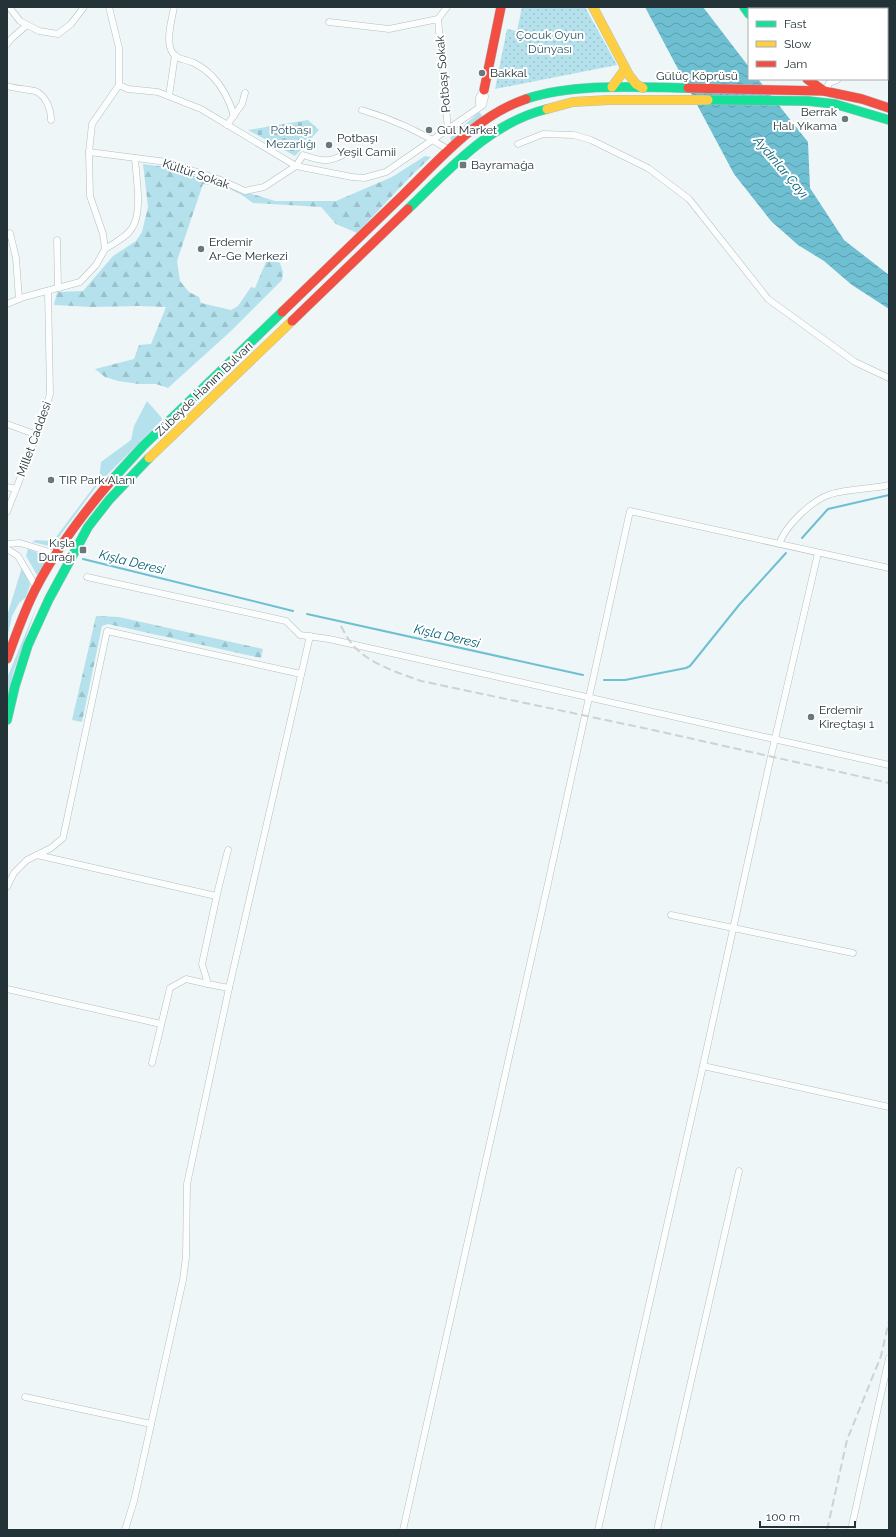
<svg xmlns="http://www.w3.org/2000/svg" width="896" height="1537" viewBox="0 0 896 1537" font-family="Raleway,sans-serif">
	<defs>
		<pattern id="forest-firs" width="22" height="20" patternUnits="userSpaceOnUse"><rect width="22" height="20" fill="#b5e1ec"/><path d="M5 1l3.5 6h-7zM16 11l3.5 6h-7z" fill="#9bc2cb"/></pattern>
		<pattern id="cemetery-stones" width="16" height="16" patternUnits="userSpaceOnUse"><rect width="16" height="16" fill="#b5e1ec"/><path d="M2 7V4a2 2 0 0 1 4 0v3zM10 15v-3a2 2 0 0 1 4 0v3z" fill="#9bc2cb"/></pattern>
		<pattern id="park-dots" width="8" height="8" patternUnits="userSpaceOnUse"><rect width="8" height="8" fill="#b5e1ec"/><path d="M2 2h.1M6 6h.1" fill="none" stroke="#9bc2cb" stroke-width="1.8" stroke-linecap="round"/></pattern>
		<pattern id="water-waves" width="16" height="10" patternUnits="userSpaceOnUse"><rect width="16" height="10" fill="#6fbfd2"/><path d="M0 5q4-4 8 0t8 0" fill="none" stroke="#5b9cab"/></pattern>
	</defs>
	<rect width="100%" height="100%" fill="#eef6f8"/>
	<g fill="#b5e1ec">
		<path d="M479 112 481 114 482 117 453 142 451 141 450 138Z"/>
		<path d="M147 401 161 417 162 420 98 484 56 541 49 546 32 542 36 540 51 541 56 537 99 480 101 462 131 440 134 426Z"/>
		<path d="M28 549 49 557 37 575 26 556Z"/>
		<path d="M23 564 30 585 26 597 19 603 12 616 7 639V616Z"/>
		<path d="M37 606 13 673 7 705V678Z"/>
	</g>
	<g fill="url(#forest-firs)">
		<path d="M425 156 431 157 412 175 357 233 336 224 321 207 253 203 242 195 226 187 203 184 177 261 180 281 189 292 199 297 201 303 231 310 238 306 251 287 255 288 268 257 280 263 283 272 282 280 231 331 168 388 156 384H139L118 381 105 377 95 369 134 359 139 345 151 344 166 307 139 306 92 307 54 305 57 292 83 291 113 256 136 241 142 232 148 207 143 164 165 167 275 201H336L392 177Z"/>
		<path d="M96 616 119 617 263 649 261 658 108 624 102 626 82 722 72 720Z"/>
	</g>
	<path fill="url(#cemetery-stones)" d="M308 120 319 130 295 156 248 130Z"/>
	<path fill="url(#park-dots)" d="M522 7H585L617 65 495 89 507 29 517 31Z"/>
	<path fill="url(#water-waves)" d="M645 7H703L749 67V79H758L808 142 810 188 844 240 889 275V309L852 285 824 261 798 245 771 221 734 174Z"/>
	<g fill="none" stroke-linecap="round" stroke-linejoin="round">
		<g stroke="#6fbfd2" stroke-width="2">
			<path d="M802 538 828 509 889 495"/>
			<path d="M83 559 293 611"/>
			<path d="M307 614 583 675"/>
			<path d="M604 680H625L686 668 690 666 739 605 786 553"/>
		</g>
		<defs>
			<g id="street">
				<path d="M9 7 20 21 39 31 58 34 71 24 84 7"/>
				<path d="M109 7 119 48V85"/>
				<path d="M174 7C172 19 167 34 170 47 174 61 184 58 194 63 200 66 207 71 212 76 222 86 230 102 234 116"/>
				<path d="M881 9 882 7"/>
				<path d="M438 19 448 130"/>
				<path d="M329 22 389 29 438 19 447 7"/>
				<path d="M7 44 12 38 27 25"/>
				<path d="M887 68 889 67"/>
				<path d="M119 85 128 89 158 92 201 109 296 166 352 177 364 178 386 172 483 105 485 97 484 90"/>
				<path d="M7 86C17 89 26 89 35 91 46 95 51 110 51 120"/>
				<path d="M824 91 828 86 829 83 837 80 838 79"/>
				<path d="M169 96 175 55"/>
				<path d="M480 107C477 99 479 96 484 90"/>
				<path d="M362 110C392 119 423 133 449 150"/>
				<path d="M227 125 242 104 245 93"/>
				<path d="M518 144 543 134 574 135 591 140 648 168 689 199 768 299 855 362 889 378"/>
				<path d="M89 152 167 162 218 179 245 191 264 187 296 166 303 155C323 162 330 163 348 152"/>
				<path d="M10 233 16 258 19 299"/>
				<path d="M57 240 58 288"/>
				<path d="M105 249C114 243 127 237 132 228 143 212 136 177 135 158"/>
				<path d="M7 304 24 297 80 282 96 265 105 249 103 234 90 196 89 152 92 124 119 85"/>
				<path d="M7 424 37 435"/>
				<path d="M7 487 16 489"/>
				<path d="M7 512 37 435 50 394 48 291"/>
				<path d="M7 544 20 543 56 554"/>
				<path d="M779 544C786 525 812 500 831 494 849 489 871 489 889 485"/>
				<path d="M7 549 18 556 36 587"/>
				<path d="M818 553 771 756 703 1066 889 1107"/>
				<path d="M87 577 286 621 300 635 329 639 889 765"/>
				<path d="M228 850 218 890 202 964 208 984 229 988"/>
				<path d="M37 855 216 896"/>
				<path d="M7 887 14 873 27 860 51 848 63 838 107 631 301 674"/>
				<path d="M671 915 853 953"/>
				<path d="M7 989 161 1024"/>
				<path d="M152 1063 170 988 186 979 208 984"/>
				<path d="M25 1397 151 1424"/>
				<path d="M125 1530 134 1501 183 1280 186 1257 187 1184 229 988 310 636"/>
				<path d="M403 1530 547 888 630 511 889 568"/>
				<path d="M598 1530 703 1066"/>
				<path d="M657 1530 739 1171"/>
				<path d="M851 1530 889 1358"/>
			</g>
			<g id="fast">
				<path d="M744 7 749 14"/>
				<path d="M526 99C574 83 637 87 688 88"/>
				<path d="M708 100 808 101 835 104 889 120"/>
				<path d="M408 209C449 170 489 123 547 109"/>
				<path d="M110 482 143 446 282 312"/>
				<path d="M7 720 15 686 28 645 49 599 88 527 109 500 149 458"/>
			</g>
			<g id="slow">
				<path d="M593 7 629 75 636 84 643 88"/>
				<path d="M612 87 625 69"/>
				<path d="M547 109 573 102 609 100H708"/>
				<path d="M149 458 292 321"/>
			</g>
			<g id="jam">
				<path d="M807 79 824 91"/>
				<path d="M688 88 824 91 862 99 889 108"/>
				<path d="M484 90 501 7"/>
				<path d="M282 312C322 273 362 235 402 196 439 160 476 116 526 99"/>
				<path d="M292 321 408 209"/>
				<path d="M7 659C16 635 24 611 36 588 56 549 82 515 110 482"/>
			</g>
		</defs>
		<use href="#street" stroke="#b4bec1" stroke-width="7"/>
		<use href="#fast" stroke="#b4bec1" stroke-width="10"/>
		<use href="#slow" stroke="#b4bec1" stroke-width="10"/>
		<use href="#jam" stroke="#b4bec1" stroke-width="10"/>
		<use href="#street" stroke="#fcfefe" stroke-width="6"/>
		<use href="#fast" stroke="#16e098" stroke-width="9"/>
		<use href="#slow" stroke="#ffcf43" stroke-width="9"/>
		<use href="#jam" stroke="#f24e42" stroke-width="9"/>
		<g stroke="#cfd2d3" stroke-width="2" stroke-dasharray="8 4" stroke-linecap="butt">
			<path d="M341 626C344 632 348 639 352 644 367 663 399 673 421 681L653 730 889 783"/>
			<path d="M827 1530 847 1440 881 1356 889 1321"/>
		</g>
	</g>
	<g fill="#6a777b" stroke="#fff" stroke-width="1.5">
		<circle cx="482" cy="73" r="4"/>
		<circle cx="845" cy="119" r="4"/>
		<circle cx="429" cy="130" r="4"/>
		<circle cx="329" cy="145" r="4"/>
		<rect x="459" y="161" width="8" height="8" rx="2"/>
		<circle cx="201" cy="249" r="4"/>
		<circle cx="51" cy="480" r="4"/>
		<rect x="79" y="546" width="8" height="8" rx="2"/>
		<circle cx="811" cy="717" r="4"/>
	</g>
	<g text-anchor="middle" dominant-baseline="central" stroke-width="4" stroke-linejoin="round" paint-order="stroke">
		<g font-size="12" fill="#2c5966" stroke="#fff">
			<text x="550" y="35">Çocuk Oyun<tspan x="550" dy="14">Dünyası</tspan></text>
			<text x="291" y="130">Potbaşı<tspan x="291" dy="14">Mezarlığı</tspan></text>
		</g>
		<g font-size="12" fill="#233337" stroke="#fff" text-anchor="start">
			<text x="490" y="73">Bakkal</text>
			<text x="837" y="112" text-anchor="end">Berrak<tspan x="837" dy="14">Halı Yıkama</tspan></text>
			<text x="437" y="130">Gül Market</text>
			<text x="337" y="138">Potbaşı<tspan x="337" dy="14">Yeşil Camii</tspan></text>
			<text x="471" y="165">Bayramağa</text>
			<text x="209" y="242">Erdemir<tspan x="209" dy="14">Ar-Ge Merkezi</tspan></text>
			<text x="59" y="480">TIR Park Alanı</text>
			<text x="75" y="543" text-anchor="end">Kışla<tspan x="75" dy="14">Durağı</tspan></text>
			<text x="819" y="710">Erdemir<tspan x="819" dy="14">Kireçtaşı 1</tspan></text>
		</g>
		<g font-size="12" fill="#233337" stroke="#fff">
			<text transform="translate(443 74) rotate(-95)">Potbaşı Sokak</text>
			<text x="697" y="76">Gülüç Köprüsü</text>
			<text transform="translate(196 174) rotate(19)">Kültür Sokak</text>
			<text transform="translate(204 389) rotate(-44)">Zübeyde Hanım Bulvarı</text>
			<text transform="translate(34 439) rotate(-70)">Millet Caddesi</text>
		</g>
		<g font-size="13" font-style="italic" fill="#015f72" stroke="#fff">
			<text transform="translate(781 167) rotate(50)">Aydınlar Çayı</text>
			<text transform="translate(132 562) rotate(14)">Kışla Deresi</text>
			<text transform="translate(447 636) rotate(13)">Kışla Deresi</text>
		</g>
	</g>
	<rect width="896" height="1537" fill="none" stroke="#233337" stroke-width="16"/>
	<rect x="748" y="8" width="140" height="72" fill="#ffffff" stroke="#a7adaf"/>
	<rect x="756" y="21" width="20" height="6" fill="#16e098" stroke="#a7adaf"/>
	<text x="784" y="28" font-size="12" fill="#233337">Fast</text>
	<rect x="756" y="41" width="20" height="6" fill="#ffcf43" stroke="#a7adaf"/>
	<text x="784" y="48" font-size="12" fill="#233337">Slow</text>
	<rect x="756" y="61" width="20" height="6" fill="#f24e42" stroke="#a7adaf"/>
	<text x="784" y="68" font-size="12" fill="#233337">Jam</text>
	<path d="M760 1521v6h95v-6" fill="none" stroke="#233337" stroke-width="2"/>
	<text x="766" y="1521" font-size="12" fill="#233337" stroke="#ffffff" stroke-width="3" paint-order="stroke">100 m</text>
</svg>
